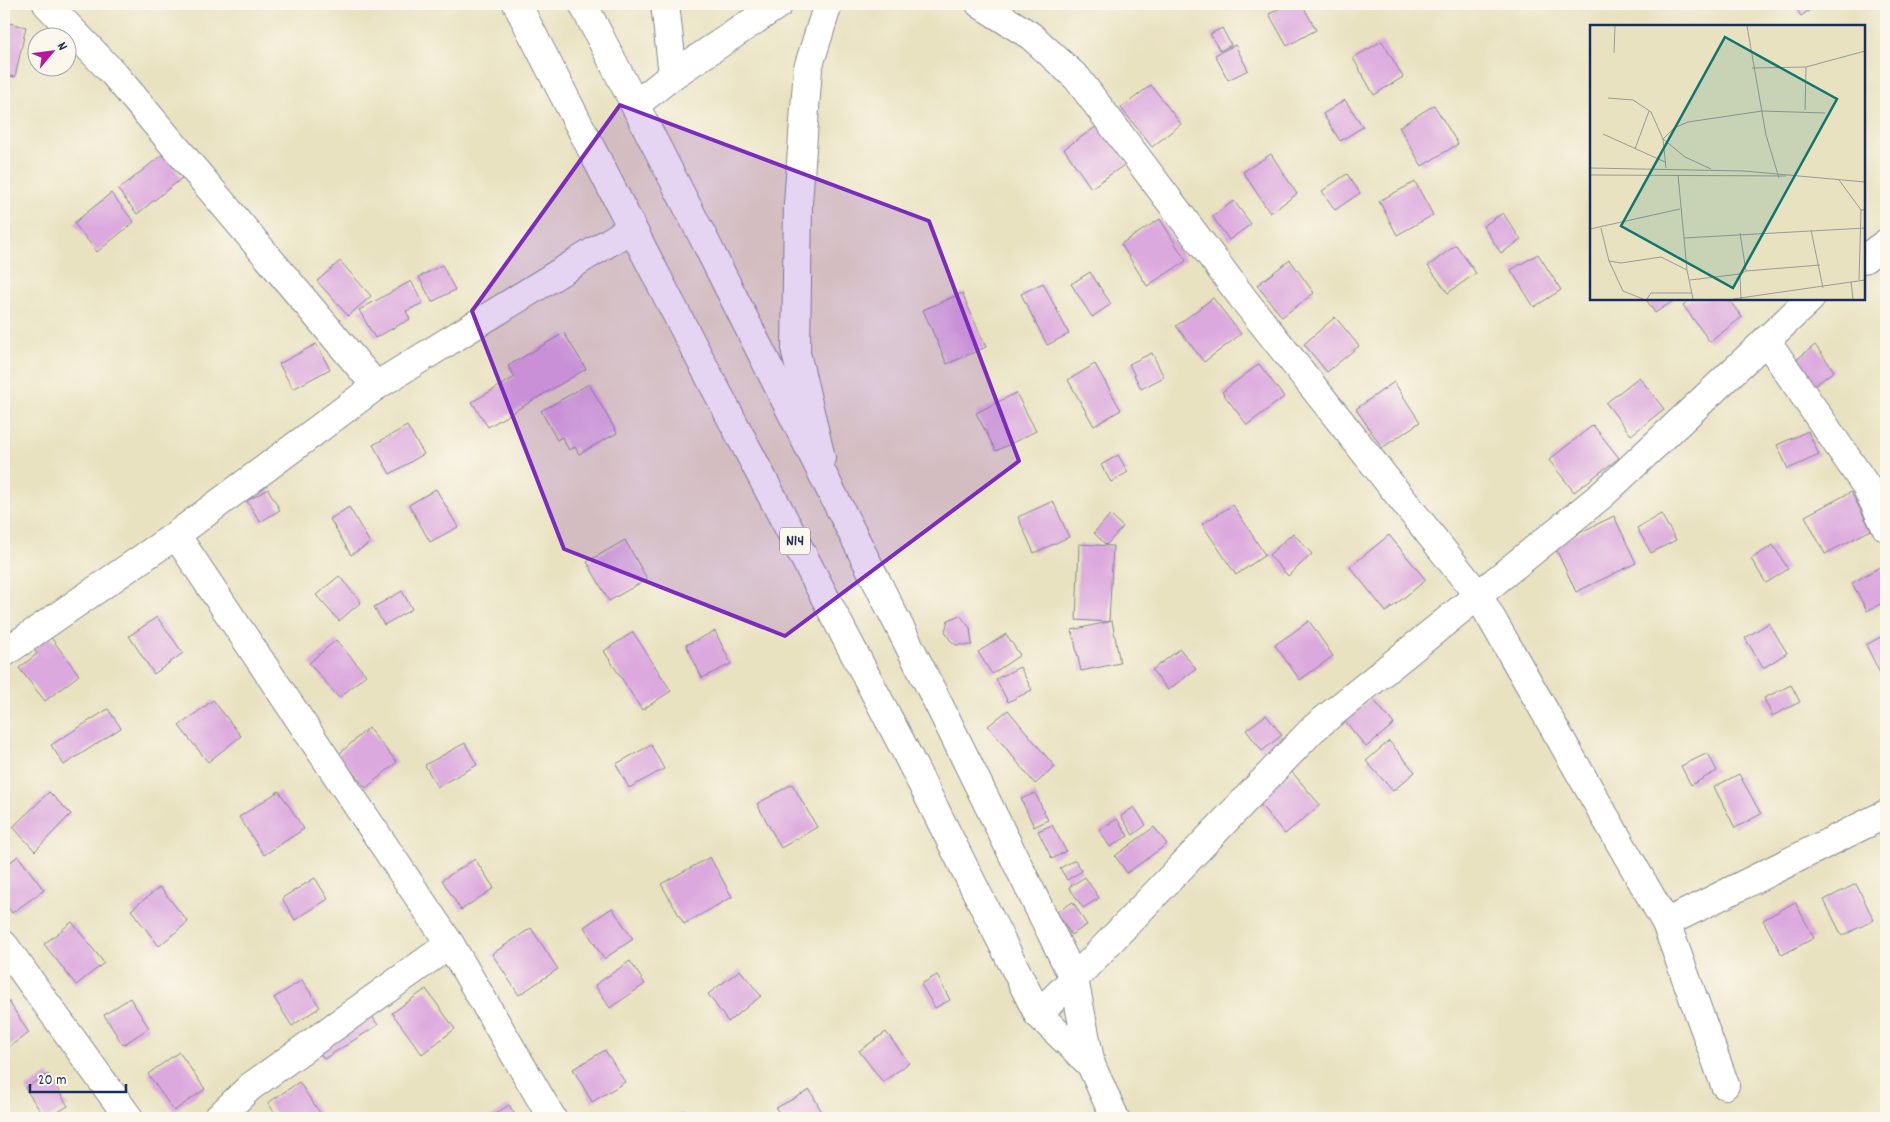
<svg xmlns="http://www.w3.org/2000/svg" width="1890" height="1122" viewBox="0 0 1890 1122" font-family="Dekko,sans-serif">
	<rect width="100%" height="100%" fill="#fbf7ec"/>
	<filter id="ink" filterUnits="userSpaceOnUse"><feTurbulence type="fractalNoise" baseFrequency=".02" numOctaves="2"/><feDisplacementMap in="SourceGraphic" scale="10" xChannelSelector="R" yChannelSelector="G"/><feConvolveMatrix kernelMatrix="1 2 1 2 8 2 1 2 1" color-interpolation-filters="sRGB"/></filter>
	<filter id="wash" filterUnits="userSpaceOnUse"><feTurbulence type="fractalNoise" baseFrequency=".0096" numOctaves="4" result="noise"/><feDisplacementMap in="SourceGraphic" scale="20" xChannelSelector="R" yChannelSelector="G"/><feGaussianBlur stdDeviation="1.12" result="paint"/><feColorMatrix in="noise" values="0 0 0 0 0 0 0 0 0 0 0 0 0 0 0 0 0 1.4 0 .05"/><feComposite in="paint" operator="in"/></filter>
	<g filter="url(#wash)">
		<rect width="100%" height="100%" fill="#e9e2c1"/>
		<g id="blocks">
			<g fill="#dca9de">
				<path d="M1287 4H1302L1316 30 1287 46 1269 14Z"/>
				<path d="M1793 4H1818L1801 16Z"/>
				<path d="M4 22 26 27 15 77 4 75Z"/>
				<path d="M1222 28 1231 45 1220 51 1210 34Z"/>
				<path d="M1382 41 1403 77 1374 95 1353 58Z"/>
				<path d="M1235 45 1248 70 1228 80 1215 55Z"/>
				<path d="M1151 85 1181 124 1152 147 1121 108Z"/>
				<path d="M1345 100 1363 127 1340 141 1323 114Z"/>
				<path d="M1434 105 1458 144 1422 166 1399 127Z"/>
				<path d="M1100 124 1127 163 1091 188 1064 149Z"/>
				<path d="M163 154 182 178 137 214 118 190Z"/>
				<path d="M1271 154 1297 194 1270 213 1243 172Z"/>
				<path d="M1347 174 1360 193 1335 210 1322 191Z"/>
				<path d="M1415 182 1433 215 1397 235 1379 201Z"/>
				<path d="M111 193 134 222 97 252 74 223Z"/>
				<path d="M1234 201 1251 224 1229 240 1212 216Z"/>
				<path d="M1503 213 1521 240 1501 253 1483 226Z"/>
				<path d="M1160 219 1186 261 1147 286 1121 244Z"/>
				<path d="M1456 245 1476 273 1448 293 1428 266Z"/>
				<path d="M1538 254 1561 290 1534 307 1511 270Z"/>
				<path d="M1290 260 1314 293 1282 317 1257 285Z"/>
				<path d="M340 261 371 296 348 316 317 281Z"/>
				<path d="M442 265 455 290 432 302 419 277Z"/>
				<path d="M1090 272 1111 304 1092 317 1071 284Z"/>
				<path d="M411 281 423 303 406 311 410 319 375 338 359 310Z"/>
				<path d="M1043 283 1069 334 1047 345 1021 294Z"/>
				<path d="M962 293 986 347 947 364 923 310Z"/>
				<path d="M1213 298 1241 334 1204 362 1176 326Z"/>
				<path d="M1646 299H1676L1655 313Z"/>
				<path d="M1691 299H1728L1742 317 1710 342 1683 305Z"/>
				<path d="M1335 317 1359 346 1327 372 1304 344Z"/>
				<path d="M564 333 586 369 488 427 472 402 515 377 508 366Z"/>
				<path d="M316 344 330 369 293 389 279 364Z"/>
				<path d="M1815 345 1834 371 1810 389 1791 364Z"/>
				<path d="M1152 353 1164 377 1141 389 1129 364Z"/>
				<path d="M1095 364 1121 410 1094 426 1068 380Z"/>
				<path d="M1259 364 1284 397 1247 425 1222 392Z"/>
				<path d="M1639 377 1664 409 1631 435 1606 403Z"/>
				<path d="M1394 382 1420 422 1382 448 1356 409Z"/>
				<path d="M589 384 617 433 579 454 575 447 569 450 562 437 557 440 541 411Z"/>
				<path d="M1016 393 1036 431 996 451 976 413Z"/>
				<path d="M1593 425 1619 458 1574 492 1549 460Z"/>
				<path d="M407 426 424 454 390 474 373 445Z"/>
				<path d="M1808 431 1819 455 1788 469 1777 445Z"/>
				<path d="M1886 446V459L1881 448Z"/>
				<path d="M1118 455 1128 472 1111 482 1101 465Z"/>
				<path d="M268 489 280 510 260 522 247 501Z"/>
				<path d="M436 489 458 527 430 542 409 505Z"/>
				<path d="M1851 492 1871 530 1825 554 1805 516Z"/>
				<path d="M1053 501 1069 537 1034 553 1018 517Z"/>
				<path d="M1233 505 1265 555 1236 575 1202 524Z"/>
				<path d="M349 507 370 543 351 555 330 519Z"/>
				<path d="M1661 514 1676 540 1651 553 1637 528Z"/>
				<path d="M1110 515 1123 527 1106 545 1094 533Z"/>
				<path d="M1614 516 1636 563 1576 592 1554 545Z"/>
				<path d="M1293 533 1312 554 1288 576 1269 555Z"/>
				<path d="M1389 535 1426 580 1386 612 1350 567Z"/>
				<path d="M625 540 647 579 609 601 587 562Z"/>
				<path d="M1079 544 1113 546 1109 622 1076 620Z"/>
				<path d="M1773 545 1788 569 1766 583 1751 559Z"/>
				<path d="M1880 567 1886 578V601L1867 611 1852 583Z"/>
				<path d="M339 576 361 602 339 621 316 595Z"/>
				<path d="M402 591 412 609 384 625 374 607Z"/>
				<path d="M960 615 970 628 972 645H956L950 640 945 631 948 620Z"/>
				<path d="M157 617 183 653 154 674 129 636Z"/>
				<path d="M1112 621 1120 663 1081 671 1072 630Z"/>
				<path d="M1309 621 1333 656 1300 680 1275 645Z"/>
				<path d="M1769 623 1787 653 1763 668 1745 638Z"/>
				<path d="M715 631 731 664 702 678 686 645Z"/>
				<path d="M633 632 671 691 642 710 604 651Z"/>
				<path d="M1006 634 1020 655 992 674 978 652Z"/>
				<path d="M1886 634V685L1866 645Z"/>
				<path d="M49 635 79 675 45 701 19 668 37 654 33 648Z"/>
				<path d="M336 640 366 675 339 698 309 663Z"/>
				<path d="M1180 649 1196 669 1168 690 1152 670Z"/>
				<path d="M1020 667 1032 690 1008 702 996 679Z"/>
				<path d="M1791 685 1800 702 1772 716 1764 698Z"/>
				<path d="M1372 698 1394 724 1366 747 1345 721Z"/>
				<path d="M213 700 241 736 208 762 179 726Z"/>
				<path d="M108 709 121 728 64 765 51 745Z"/>
				<path d="M1008 710 1055 767 1035 784 988 726Z"/>
				<path d="M1266 715 1282 735 1262 751 1246 730Z"/>
				<path d="M368 728 397 762 366 788 338 755Z"/>
				<path d="M1389 741 1415 772 1393 791 1366 761Z"/>
				<path d="M465 743 477 765 437 787 425 765Z"/>
				<path d="M651 745 664 769 629 788 616 764Z"/>
				<path d="M1708 753 1717 771 1691 785 1681 766Z"/>
				<path d="M1292 772 1320 805 1285 834 1257 801Z"/>
				<path d="M1739 774 1761 814 1735 828 1714 787Z"/>
				<path d="M792 784 817 827 781 848 757 804Z"/>
				<path d="M279 791 304 829 264 855 239 817Z"/>
				<path d="M49 792 71 814 35 851 13 827Z"/>
				<path d="M1035 793 1048 820 1034 827 1021 799Z"/>
				<path d="M1134 807 1146 825 1133 835 1121 816Z"/>
				<path d="M1117 819 1128 836 1110 847 1099 830Z"/>
				<path d="M1052 825 1066 851 1052 859 1038 831Z"/>
				<path d="M1154 827 1167 844 1127 873 1115 856Z"/>
				<path d="M1886 835V846L1881 838Z"/>
				<path d="M18 856 44 890 12 913 4 902V867Z"/>
				<path d="M710 857 732 897 684 924 661 884Z"/>
				<path d="M475 859 494 888 461 910 442 880Z"/>
				<path d="M1075 860 1082 871 1067 880 1060 868Z"/>
				<path d="M1085 877 1099 898 1083 908 1069 887Z"/>
				<path d="M315 878 328 899 295 920 282 898Z"/>
				<path d="M1856 884 1874 920 1842 936 1824 900Z"/>
				<path d="M160 887 188 922 159 946 131 910Z"/>
				<path d="M1073 902 1087 925 1071 935 1057 912Z"/>
				<path d="M1795 902 1814 938 1782 955 1763 920Z"/>
				<path d="M612 908 633 939 604 959 584 927Z"/>
				<path d="M72 922 104 963 76 985 44 944Z"/>
				<path d="M531 928 558 969 519 995 492 954Z"/>
				<path d="M630 961 645 984 610 1008 595 985Z"/>
				<path d="M740 970 761 996 728 1022 708 994Z"/>
				<path d="M937 975 950 1000 935 1008 921 984Z"/>
				<path d="M302 980 320 1007 292 1026 274 998Z"/>
				<path d="M426 989 455 1029 422 1054 392 1013Z"/>
				<path d="M4 994 29 1033 4 1050Z"/>
				<path d="M130 998 149 1028 123 1045 104 1015Z"/>
				<path d="M370 1013 378 1025 324 1059 316 1047Z"/>
				<path d="M886 1032 909 1063 883 1082 859 1051Z"/>
				<path d="M605 1050 625 1082 592 1102 573 1069Z"/>
				<path d="M179 1052 205 1089 174 1111 148 1074Z"/>
				<path d="M48 1074 68 1106 48 1118H45L25 1088Z"/>
				<path d="M299 1082 320 1113 313 1118H278L268 1103Z"/>
				<path d="M810 1090 825 1118H782L776 1108Z"/>
				<path d="M509 1105 517 1118H489Z"/>
				<path d="M682 1113 685 1118H673Z"/>
			</g>
		</g>
	</g>
	<g filter="url(#ink)">
		<use href="#blocks" fill-opacity="0" stroke="#828890" stroke-width="1"/>
		<g fill="none" stroke-linecap="round" stroke-linejoin="round">
			<defs>
				<g id="minor">
					<path d="M47 4 114 74 376 386"/>
					<path d="M665 4 673 75"/>
					<path d="M980 4 1031 36 1077 78 1245 301 1478 595 1666 923 1725 1085"/>
					<path d="M635 105 673 75 779 4"/>
					<path d="M1864 259 1886 243"/>
					<path d="M1766 340 1866 486 1886 527"/>
					<path d="M821 458 796 353 798 203 808 68 828 4"/>
					<path d="M176 535 450 944 552 1118"/>
					<path d="M4 653 176 535 376 386 632 228"/>
					<path d="M1666 923 1886 814"/>
					<path d="M4 945 129 1118"/>
					<path d="M1038 1014 1074 979 1313 729 1603 494 1810 299"/>
					<path d="M218 1118 250 1087 450 944"/>
				</g>
				<g id="major">
					<path d="M517 4 668 298 906 752 1038 1014 1091 1065"/>
					<path d="M583 4 703 237 943 713 1074 979 1091 1065 1115 1118"/>
				</g>
			</defs>
			<use href="#minor" stroke="#828890" stroke-width="30"/>
			<use href="#major" stroke="#828890" stroke-width="30"/>
			<use href="#minor" stroke="#fff" stroke-width="28"/>
			<use href="#major" stroke="#fff" stroke-width="28"/>
		</g>
	</g>
	<path fill="#7b2cbf" fill-opacity="0.2" stroke="#7b2cbf" stroke-width="4" stroke-linejoin="round" d="M620 105 929 221 1019 461 785 636 564 549 472 311Z"/>
	<g text-anchor="middle" dominant-baseline="central" stroke-width="4.5" stroke-linejoin="round" paint-order="stroke">
		<rect fill="#fbf7ec" stroke="#5e6b89" stroke-width="1" x="780" y="527.5" width="30" height="27" rx="4"/>
		<g font-size="16" font-weight="bold" fill="#1b2f5e">
			<text x="795" y="541">N14</text>
		</g>
	</g>
	<g transform="translate(1590 25)">
		<rect width="275" height="275" fill="#e9e2c1"/>
		<path fill="none" stroke="#979a99" stroke-width="1" d="M157 1 176 110 189 153M24 28 25 1M162 43 216 42 275 26M18 73 43 75 61 87 73 114 76 143M215 85 216 42M13 109 75 137M45 124 59 86M0 143 154 146 275 157M121 144 95 132 73 114 84 103 98 97 172 86 235 88M0 150 196 151M88 150 97 245 103 274M249 155 271 185H275M11 203 19 236 31 238 71 232 97 245M0 204 90 184M221 205 233 263M150 208 156 246M94 213 275 203M19 236 33 266 53 274M150 249 151 274M100 255 150 249 156 246 230 240M269 255 271 185M261 257 263 274M57 274 61 268H102M143 274 275 255"/>
		<path fill="#0f766e" fill-opacity="0.15" stroke="#0f766e" stroke-width="2.5" d="M135 12 247 74 143 263 31 201Z"/>
		<rect width="275" height="275" fill="none" stroke="#1b2f5e" stroke-width="2.5"/>
	</g>
	<rect width="1890" height="1122" fill="none" stroke="#fbf7ec" stroke-width="20"/>
	<g transform="translate(52 52) rotate(61)"><circle r="24" fill="#fbf7ec" stroke="#a1a7b3"/>
	<path d="M0-4L9 19L0 12L-9 19Z" fill="#b5179e"/>
	<text y="-8" font-size="14" font-weight="bold" text-anchor="middle" fill="#1b2f5e">N</text>
	</g>
	<path d="M30 1084v8h96v-8" fill="none" stroke="#1b2f5e" stroke-width="2.5"/>
	<text x="38" y="1084" font-size="15" fill="#1b2f5e" stroke="#fbf7ec" stroke-width="4" paint-order="stroke">20 m</text>
</svg>
